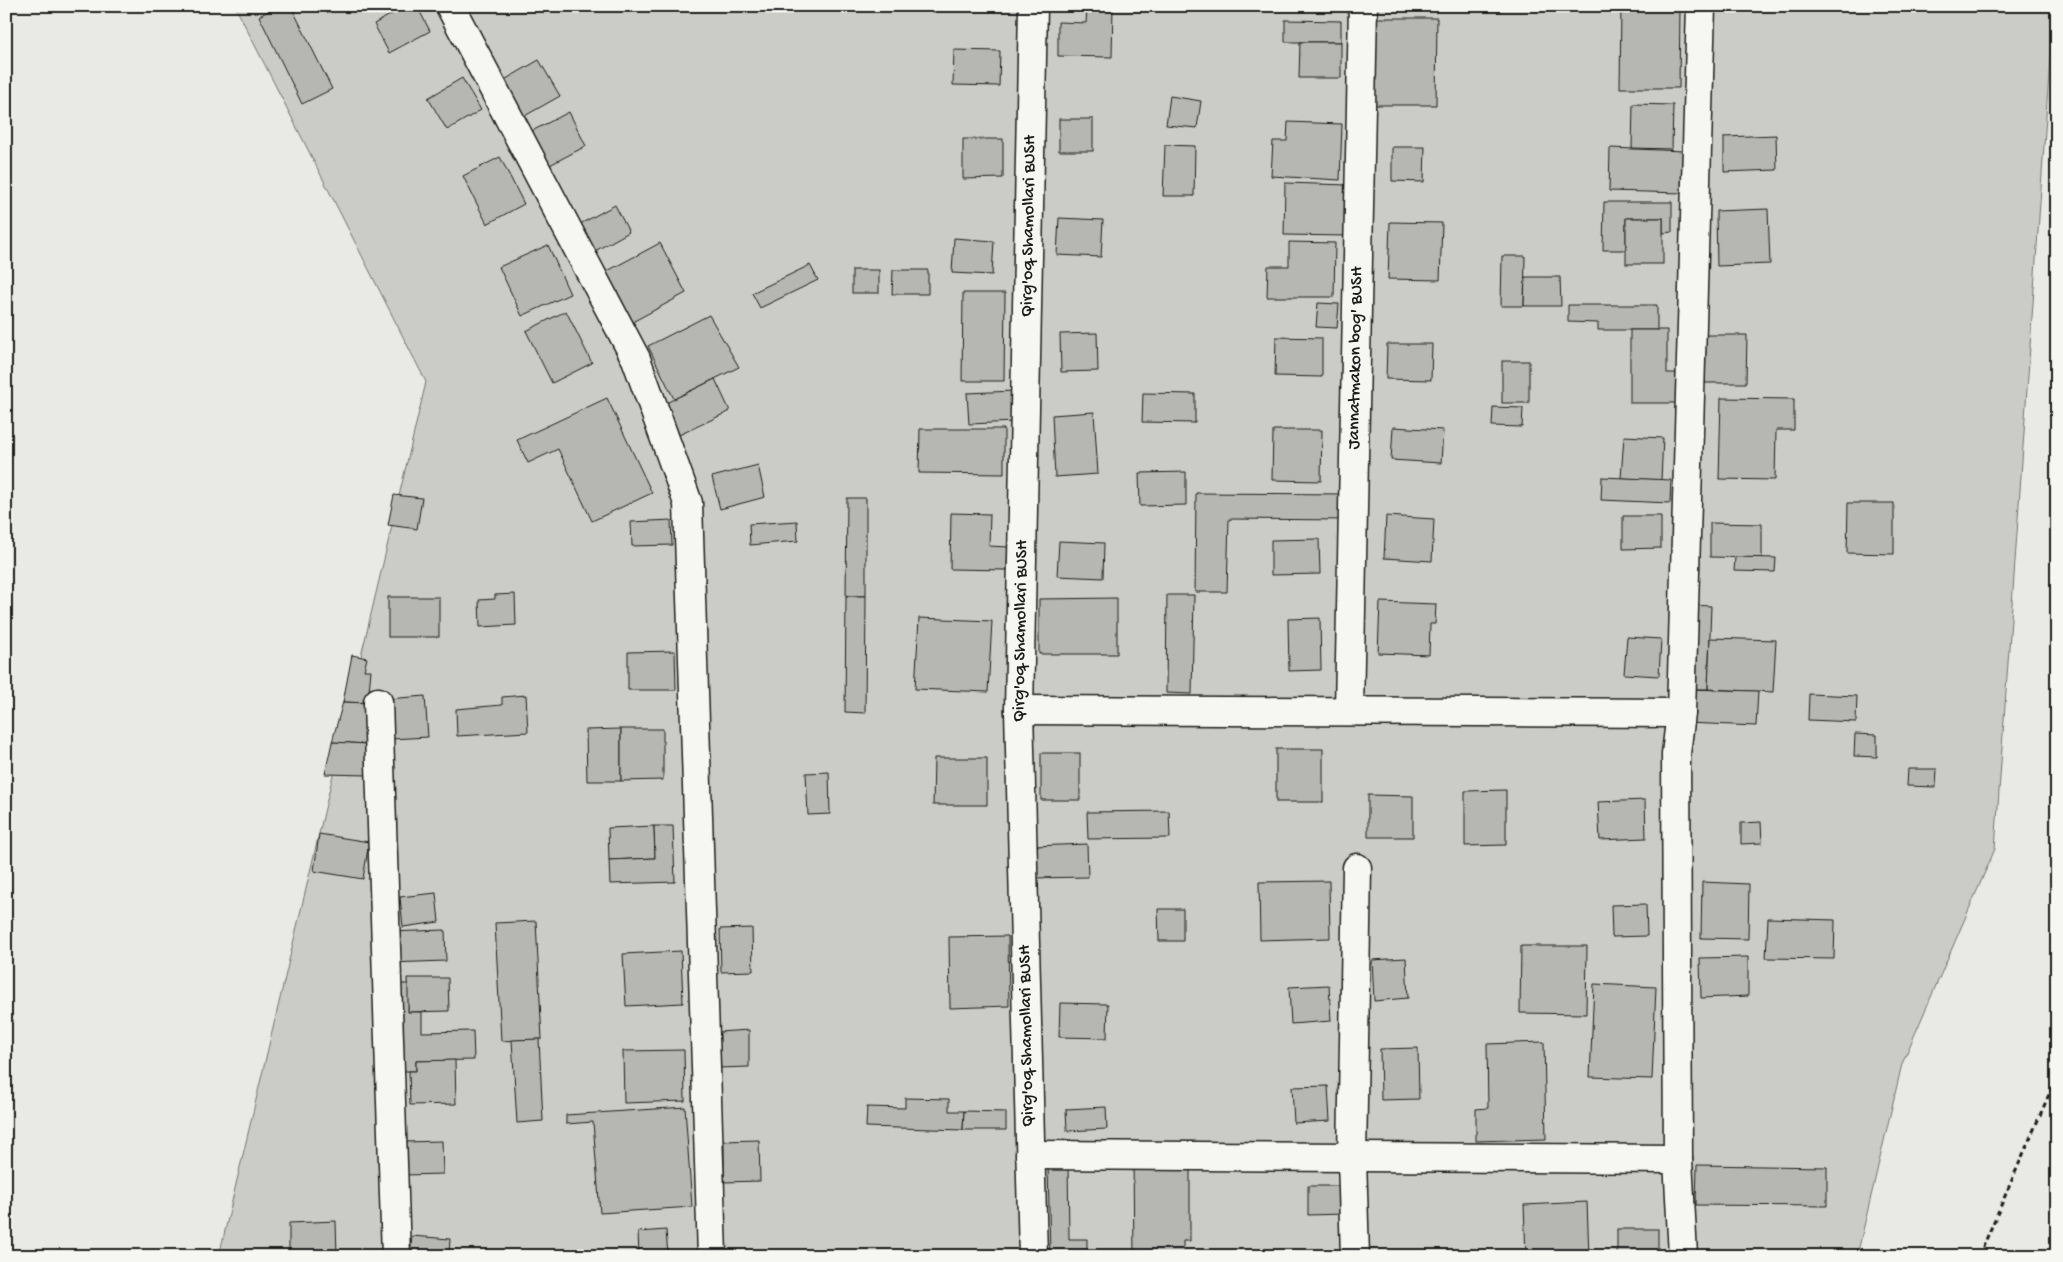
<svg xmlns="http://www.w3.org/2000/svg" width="2063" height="1262" viewBox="0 0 2063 1262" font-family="'Gochi Hand',sans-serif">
	<rect width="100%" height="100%" fill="#e9e9e5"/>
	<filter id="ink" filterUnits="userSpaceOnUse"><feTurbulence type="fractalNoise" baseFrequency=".02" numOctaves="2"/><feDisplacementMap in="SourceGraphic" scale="10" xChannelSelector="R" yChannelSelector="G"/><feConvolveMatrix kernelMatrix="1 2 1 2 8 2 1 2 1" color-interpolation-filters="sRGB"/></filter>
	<g filter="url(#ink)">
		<path fill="#cbcbc7" stroke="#747472" d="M235 6H2057L2053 16 1995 849 1902 1064 1857 1256H219L426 382Z"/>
		<g fill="#b6b6b3" stroke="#1c1c1c">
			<path d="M278 6H291L332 89 302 104 259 16Z"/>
			<path d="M406 6H417L430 31 389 53 374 24Z"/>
			<path d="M1087 6H1113L1112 57 1058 56V22L1086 23Z"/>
			<path d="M1621 6H1680L1679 88H1620Z"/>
			<path d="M1370 18H1437L1436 105H1370Z"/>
			<path d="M1285 20 1341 21V42H1285Z"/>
			<path d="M1300 42H1341V78H1299Z"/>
			<path d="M954 50 1000 51 999 86 953 85Z"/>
			<path d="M539 60 560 96 514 122 494 86Z"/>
			<path d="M462 78 481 110 447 130 428 98Z"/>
			<path d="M1170 96 1201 101 1197 128 1166 125Z"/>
			<path d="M1633 104 1673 105 1672 149 1632 148Z"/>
			<path d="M569 112 586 146 546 167 528 133Z"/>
			<rect x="1059" y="119" width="34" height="32"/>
			<path d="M1288 122 1342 124 1340 180 1271 176 1273 141H1287Z"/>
			<path d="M1776 135 1777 170 1724 172V137Z"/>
			<path d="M963 139H1003V178L963 179Z"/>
			<path d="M1165 145 1195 146 1194 196H1163Z"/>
			<path d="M1392 147H1425L1424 182 1392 181Z"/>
			<path d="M1610 148 1685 151 1683 193 1609 191Z"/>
			<path d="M500 157 524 204 487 224 463 176Z"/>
			<path d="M1285 183 1348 185 1346 236 1284 235Z"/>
			<path d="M1604 202H1672V232L1663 233V218H1626V250H1603Z"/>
			<path d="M615 205 629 232 586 256 571 229Z"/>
			<path d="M1768 209 1770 264 1717 266 1716 211Z"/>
			<path d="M1059 218 1103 220 1101 257 1057 255Z"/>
			<rect x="1626" y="218" width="37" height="46"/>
			<path d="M1390 222 1442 223 1440 280 1388 279Z"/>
			<path d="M954 238 994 241 992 275 952 273Z"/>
			<path d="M1289 242 1335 243 1334 297H1267L1268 266H1289Z"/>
			<path d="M660 243 686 293 625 326 598 276Z"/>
			<path d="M548 245 570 294 522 316 499 267Z"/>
			<path d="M1502 256H1525L1524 306H1501Z"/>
			<path d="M810 265 818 280 760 308 752 293Z"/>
			<rect x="852" y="270" width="27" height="23"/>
			<path d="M893 270H928V294H892Z"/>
			<path d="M1525 277H1560L1561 306H1524Z"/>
			<path d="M963 293H1005L1004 381H962Z"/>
			<path d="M1318 303 1339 304 1337 328 1316 327Z"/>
			<path d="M1568 305H1657V330H1598V323L1568 322Z"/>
			<path d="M566 311 592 363 552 383 526 331Z"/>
			<path d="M709 315 739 367 674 399 648 346Z"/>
			<path d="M1630 330H1667V373H1684L1683 403H1630Z"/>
			<path d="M1097 333 1098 371 1061 372 1060 334Z"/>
			<path d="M1706 335H1747L1746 383H1705Z"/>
			<path d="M1276 337 1322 338V377L1275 376Z"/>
			<path d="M1387 344H1432L1431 380 1386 379Z"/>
			<rect x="1502" y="361" width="27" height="42"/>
			<path d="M715 379 730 411 679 435 664 404Z"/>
			<path d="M1014 391 1015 422 969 424 967 393Z"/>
			<path d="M1143 393 1195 394V423L1142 422Z"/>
			<path d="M607 398 652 493 592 521 558 449 528 463 517 440Z"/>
			<path d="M1721 398 1794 399V430H1776L1775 480 1719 479Z"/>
			<path d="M1493 407 1523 408 1522 427 1492 426Z"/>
			<path d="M1094 412 1098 474 1055 477 1052 415Z"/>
			<path d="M1393 427 1443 430 1441 463 1391 460Z"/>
			<path d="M920 429H1004V474L919 473Z"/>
			<path d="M1273 430H1322L1321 481 1272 480Z"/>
			<path d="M1624 436 1663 438 1661 480 1621 478Z"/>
			<path d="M758 465 765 497 720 509 712 477Z"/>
			<path d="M1186 472V505L1140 506 1139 473Z"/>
			<path d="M1602 477 1671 480 1670 503 1601 500Z"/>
			<path d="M1196 493 1348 494V520L1229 519 1227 592H1195Z"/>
			<path d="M394 495 422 498 417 529 388 525Z"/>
			<path d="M847 498H866V596H846Z"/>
			<path d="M1848 503H1894V554L1847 553Z"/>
			<path d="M951 513 990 514 989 546 1008 547 1007 570 950 569Z"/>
			<path d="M1386 516 1434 519 1432 561 1384 558Z"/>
			<path d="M1623 516H1661V548L1623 549Z"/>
			<path d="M671 520 672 545 632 546 631 522Z"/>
			<path d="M797 521 798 541 750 545 749 524Z"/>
			<path d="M1710 523 1762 524V558L1710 557Z"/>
			<path d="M1319 539 1320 574 1271 575V540Z"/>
			<path d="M1059 541 1104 543 1103 578 1057 576Z"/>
			<path d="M1735 557 1776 558 1775 572 1734 571Z"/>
			<path d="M515 594 516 625 480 627 479 600 495 599V595Z"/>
			<path d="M1167 595H1194L1192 694 1166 693Z"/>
			<path d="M846 596H866L865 713 845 712Z"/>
			<rect x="388" y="597" width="51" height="40"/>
			<path d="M1117 598V654H1039V599Z"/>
			<path d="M1380 602 1436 604 1435 624H1430L1429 655 1378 653Z"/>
			<path d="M1691 605 1711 606 1708 689H1687Z"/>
			<path d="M919 618 992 621 988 692 915 689Z"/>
			<path d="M1320 618 1321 670 1289 671 1288 619Z"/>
			<path d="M1627 637 1661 639 1659 676 1624 674Z"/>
			<path d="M1710 638 1776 640 1773 692 1708 689Z"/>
			<path d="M675 651 676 690H628V652Z"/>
			<path d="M352 655 367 658 364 670H371L368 703 343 702Z"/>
			<path d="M1687 689 1758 691 1756 726 1686 723Z"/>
			<path d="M1809 694 1857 696 1856 722 1808 720Z"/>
			<path d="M526 695 528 732 457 736 456 709 502 705V697Z"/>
			<path d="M425 696 428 737 391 739 387 699Z"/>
			<path d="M343 702 368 703 367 744 332 742Z"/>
			<path d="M621 729V781H587L586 730Z"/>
			<path d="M621 729H663V780L621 781Z"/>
			<path d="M1855 734 1877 735V757L1854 756Z"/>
			<path d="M332 742 367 744 368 775 325 774Z"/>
			<rect x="1276" y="749" width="47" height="53"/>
			<rect x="1041" y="753" width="39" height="47"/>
			<path d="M934 758H987V805H933Z"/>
			<path d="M1908 769H1937L1936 787 1907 786Z"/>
			<path d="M829 772 830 814 808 815 806 773Z"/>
			<path d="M1506 790V845L1465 846V791Z"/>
			<path d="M1368 795 1413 796V837H1368Z"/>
			<path d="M1645 800 1646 838 1600 840 1598 802Z"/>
			<path d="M1169 811 1170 838 1088 839 1087 812Z"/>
			<path d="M1761 822 1762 843 1741 844V823Z"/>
			<path d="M654 826 655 858 609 860 608 828Z"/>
			<path d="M654 826H673L675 882 610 884 609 860 655 858Z"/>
			<path d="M319 834 369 842 363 879 314 871Z"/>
			<path d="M1087 844 1088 877 1034 878 1033 846Z"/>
			<path d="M1329 881 1330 938 1260 940 1259 882Z"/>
			<path d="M1702 882 1749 884 1748 939 1701 938Z"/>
			<path d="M436 893 439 922 403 927 400 897Z"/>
			<path d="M1646 904 1647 936 1612 937 1611 905Z"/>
			<path d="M1158 909H1183V941H1159Z"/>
			<path d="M1768 918 1835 920 1834 959 1766 958Z"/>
			<path d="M536 921 542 1039 501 1041 495 923Z"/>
			<path d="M752 928 753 971 721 972 720 929Z"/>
			<path d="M445 930 446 961 389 963 388 932Z"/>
			<path d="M1008 936 1009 1006 950 1008 949 937Z"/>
			<path d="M1521 946H1587L1586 1014 1520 1013Z"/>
			<path d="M681 951 683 1003 626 1006 623 954Z"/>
			<path d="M1748 957V996L1701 998 1700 958Z"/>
			<path d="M1406 958 1408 998 1374 1001 1372 960Z"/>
			<path d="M407 978H448L449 1011 408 1012Z"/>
			<path d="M388 984H408V1012H422V1032L473 1031 474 1060 416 1061V1071H390Z"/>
			<path d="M1594 984 1656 987 1652 1079 1590 1077Z"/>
			<path d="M1329 985 1331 1021 1291 1024 1289 987Z"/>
			<path d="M1060 1003 1108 1004 1107 1038 1059 1037Z"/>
			<path d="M749 1030V1067L719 1068 718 1032Z"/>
			<path d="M539 1039 543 1121 517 1123 512 1040Z"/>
			<path d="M1544 1042 1546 1139 1476 1141V1109L1488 1108 1487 1044Z"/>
			<path d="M1418 1048 1419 1099 1381 1100 1380 1049Z"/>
			<path d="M684 1050 685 1101 624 1103 623 1051Z"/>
			<path d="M455 1060 456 1104 410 1105 409 1071H416V1061Z"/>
			<path d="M1328 1086 1330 1121 1294 1123 1292 1087Z"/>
			<path d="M905 1098 949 1099V1111H964L963 1130 866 1127 867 1107 905 1108Z"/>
			<path d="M685 1107 692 1207 600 1213 593 1122 566 1124V1115Z"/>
			<path d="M1106 1107 1107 1129 1067 1131 1066 1109Z"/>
			<path d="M964 1111 1006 1112V1130H963Z"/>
			<path d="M759 1140 760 1181 724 1182V1141Z"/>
			<path d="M442 1141 443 1174 405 1175 404 1142Z"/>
			<path d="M1190 1159V1241H1183V1256H1134L1133 1160Z"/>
			<path d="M1048 1163H1068L1069 1239H1087V1256H1050Z"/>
			<path d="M1697 1165 1827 1167V1206L1696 1205Z"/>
			<path d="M1308 1186H1345V1214L1308 1215Z"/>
			<path d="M1587 1202 1589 1256H1526L1524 1205Z"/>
			<path d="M336 1221 337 1256H289V1223Z"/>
			<rect x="1617" y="1229" width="41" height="27"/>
			<path d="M666 1230 668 1256H639L638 1232Z"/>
			<path d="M412 1236 450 1239 449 1256H410Z"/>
		</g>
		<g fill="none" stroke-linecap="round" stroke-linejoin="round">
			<defs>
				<g id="minor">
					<path d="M450 6 636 359 688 503 712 1256"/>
					<path d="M1033 6 1019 710 1033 1256"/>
					<path d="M378 702 396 1256"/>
					<path d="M1019 710 1681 713"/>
					<path d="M1349 710 1363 6"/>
					<path d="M1030 1155 1678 1159"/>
					<path d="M1355 1256 1352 1158 1357 868"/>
					<path d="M1683 1256 1678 1159 1676 754 1681 713 1701 6"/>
				</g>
			</defs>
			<use href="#minor" stroke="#1c1c1c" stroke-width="31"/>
			<path stroke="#1c1c1c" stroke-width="3" stroke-dasharray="5 4" stroke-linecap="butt" d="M1979 1256 2057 1076"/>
			<use href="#minor" stroke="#f6f6f2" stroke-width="28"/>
		</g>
	</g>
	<g text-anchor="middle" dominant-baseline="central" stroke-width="4.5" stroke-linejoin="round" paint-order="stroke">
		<g font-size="18" fill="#1c1c1c" stroke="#f6f6f2">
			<text transform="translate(1029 226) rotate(-89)">Qirg'oq Shamollari BUSH</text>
			<text transform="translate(1356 358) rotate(-89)">Jannatmakon bog' BUSH</text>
			<text transform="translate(1021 631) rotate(-89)">Qirg'oq Shamollari BUSH</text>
			<text transform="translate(1027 1036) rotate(-91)">Qirg'oq Shamollari BUSH</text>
		</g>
	</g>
	<rect width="2063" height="1262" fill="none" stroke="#f6f6f2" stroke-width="25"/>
	<rect x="12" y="12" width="2038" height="1237" fill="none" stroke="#1c1c1c" stroke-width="2" filter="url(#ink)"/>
</svg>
